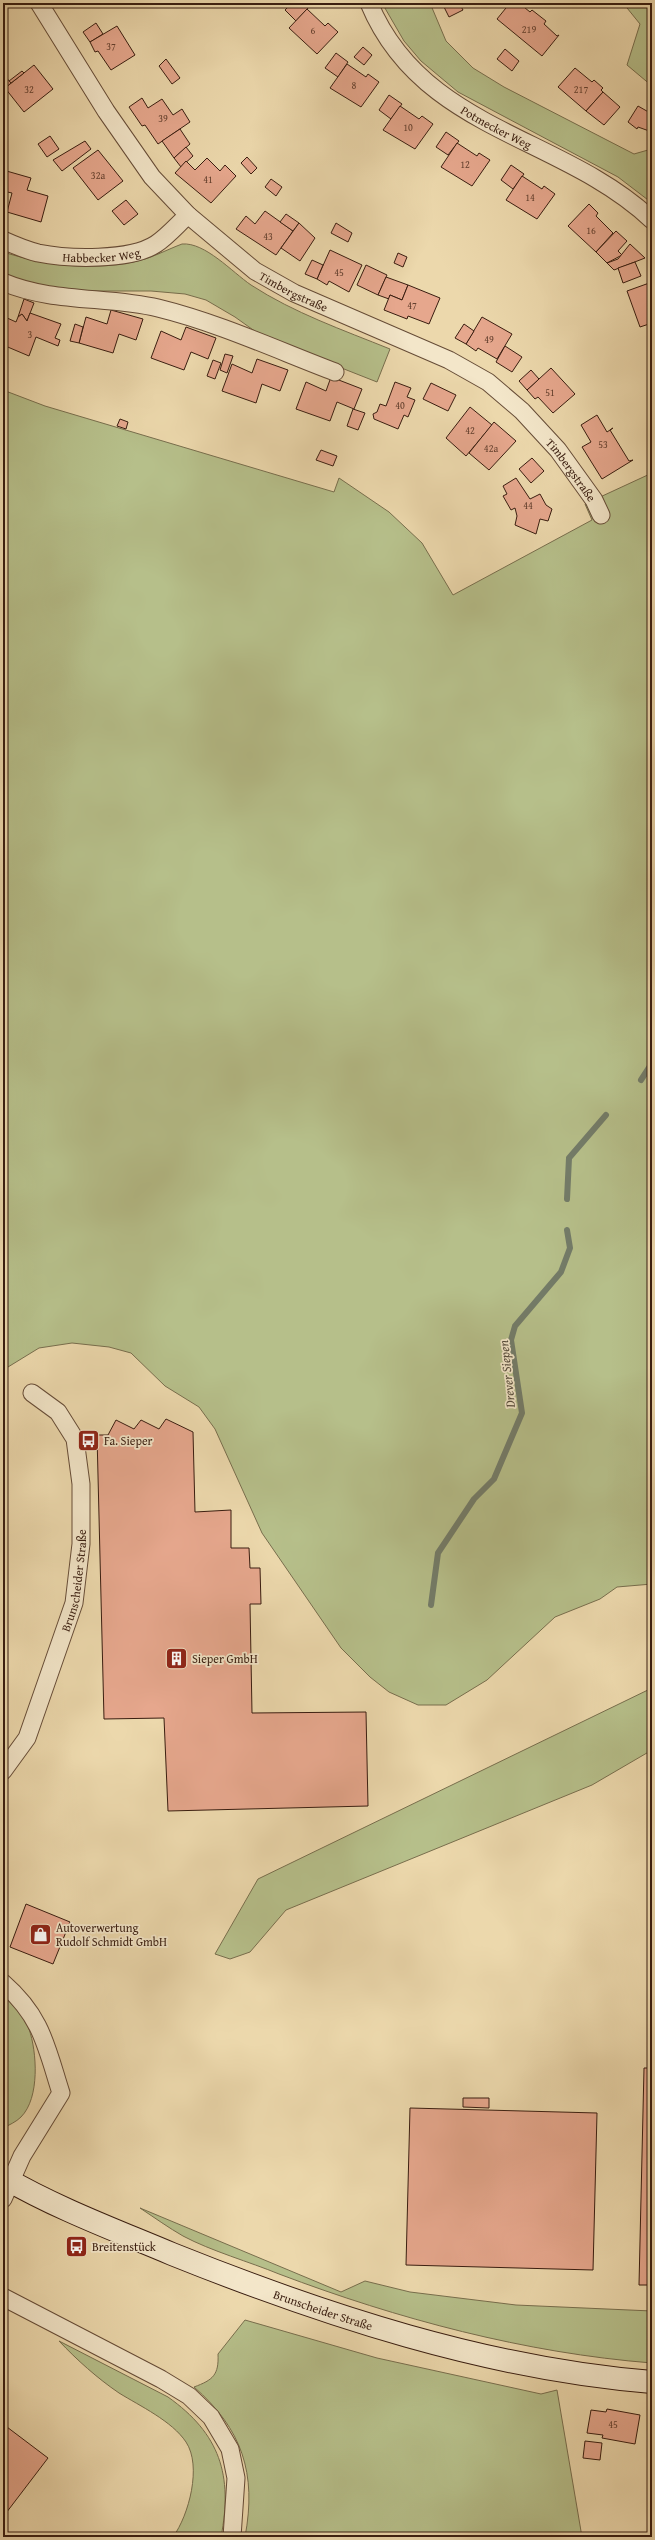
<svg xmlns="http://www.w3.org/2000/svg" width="655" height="2540" viewBox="0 0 655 2540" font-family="'Gentium Book Plus',serif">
	<rect width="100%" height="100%" fill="#ecd8ac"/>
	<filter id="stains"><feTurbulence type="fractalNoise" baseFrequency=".005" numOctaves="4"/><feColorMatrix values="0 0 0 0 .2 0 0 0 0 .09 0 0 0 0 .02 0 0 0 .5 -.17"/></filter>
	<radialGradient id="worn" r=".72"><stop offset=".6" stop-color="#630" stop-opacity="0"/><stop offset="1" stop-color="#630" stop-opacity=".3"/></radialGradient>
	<g fill="#b6bf8a" stroke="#786e4d">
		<path d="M382 3H430L446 41 473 68 504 87 634 154 648 150 652 155V203L618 177 458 92 421 61 404 41Z"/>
		<path d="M623 3H645L652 13V86L627 65 640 24Z"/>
		<path d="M182 244C205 242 232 272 251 285 294 313 343 330 390 349L377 382 263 337 235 317 206 300 185 294 151 291H84L46 287 3 275V252C45 265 89 271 133 262 150 259 166 250 182 244Z"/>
		<path d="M3 390 45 406 334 492 339 478 389 512 422 543 453 595 592 520 585 504 652 473V1584L617 1587 600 1599 555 1617 487 1680 446 1705H418L389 1692 370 1677 341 1648 262 1533 215 1429 199 1407 165 1386 131 1353 109 1347 72 1343 39 1348 8 1367H3Z"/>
		<path d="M652 1688V1750L592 1785 286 1910 250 1952 230 1959 215 1954 258 1879Z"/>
		<path d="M3 1995C12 2005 25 2016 29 2029 37 2052 40 2098 21 2117 16 2122 9 2125 3 2128Z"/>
		<path d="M140 2208 341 2292 365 2281 410 2292 516 2305 652 2311V2363C525 2353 398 2319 279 2274 250 2262 211 2251 183 2236 169 2228 155 2218 140 2208Z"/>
		<path d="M245 2320 377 2358 541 2394 557 2390 582 2537H245C257 2473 242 2429 194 2387 213 2380 219 2375 218 2354Z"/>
		<path d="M59 2341 168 2397C220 2434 233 2475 221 2537H173C189 2515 202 2466 186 2442 172 2421 140 2406 119 2393 97 2378 77 2360 59 2341Z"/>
	</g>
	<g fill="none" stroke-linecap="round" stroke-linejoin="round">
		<g stroke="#737c69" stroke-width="6">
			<path d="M641 1080 652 1063"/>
			<path d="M567 1199 569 1158 606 1115"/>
			<path d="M431 1605 438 1553 474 1499 494 1479 522 1413 511 1340 515 1326 561 1272 570 1248 567 1230"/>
		</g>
	</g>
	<g fill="#e6a78d" stroke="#391d10">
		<path d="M292 3H304L309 7 296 21 285 10Z"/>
		<path d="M451 3H459L463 10 449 17 444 7Z"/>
		<path d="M510 3H519L530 12 532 10 546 21 544 24 557 36 559 35 542 56 497 19Z"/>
		<path d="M307 9 325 26 328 23 338 32 317 54 289 28Z"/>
		<path d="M96 23 103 34 90 42 83 32Z"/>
		<path d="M117 26 135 55 111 70 98 51 95 52 90 42Z"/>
		<path d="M363 47 372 55 364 65 354 57Z"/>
		<path d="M505 49 519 61 512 71 497 59Z"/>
		<path d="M336 53 348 62 338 77 325 68Z"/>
		<path d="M166 59 180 78 172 84 159 66Z"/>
		<path d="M347 64 366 77 368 74 379 82 361 107 330 88Z"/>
		<path d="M34 65 53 89 24 112 5 88Z"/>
		<path d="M575 68 592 82 594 80 603 88 601 90 603 92 586 111 558 87Z"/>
		<path d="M22 71 24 73 11 83 9 81Z"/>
		<path d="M3 74 11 83 3 90Z"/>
		<path d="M603 92 620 107 604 125 586 111Z"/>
		<path d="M389 95 402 104 391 119 379 110Z"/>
		<path d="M142 98 148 108 162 99 173 115 182 109 190 122 158 144 145 125 142 126 129 107Z"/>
		<path d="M400 106 419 119 422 116 433 124 415 149 383 130Z"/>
		<path d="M638 106 652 114V132L638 127 637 129 628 122Z"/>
		<path d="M180 129 190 144 174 158 162 141Z"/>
		<path d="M446 132 459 141 448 155 436 147Z"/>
		<path d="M50 136 59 149 47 157 38 144Z"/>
		<path d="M85 141 91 149 62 171 53 160Z"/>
		<path d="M457 143 477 156 479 153 490 160 472 186 441 167Z"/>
		<path d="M186 147 193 156 181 167 174 158Z"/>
		<path d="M98 150 123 181 98 200 73 168Z"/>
		<path d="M247 157 257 168 251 174 241 163Z"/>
		<path d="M207 158 220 171 225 165 236 176 211 203 175 173 186 161 195 170Z"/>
		<path d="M511 165 524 174 513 189 501 180Z"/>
		<path d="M3 170 31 178 27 190 48 196 41 222 7 212 12 193 3 191Z"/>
		<path d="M522 176 542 189 544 186 555 194 537 219 506 200Z"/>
		<path d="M271 179 282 187 276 196 265 187Z"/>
		<path d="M126 200 138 214 124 225 112 211Z"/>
		<path d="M589 204 598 213 596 216 613 233 596 252 568 226Z"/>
		<path d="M265 211 293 231 276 255 236 229 246 216 255 224Z"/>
		<path d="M286 214 299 223 293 231 280 222Z"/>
		<path d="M299 223 315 238 300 261 281 248Z"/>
		<path d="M336 223 352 233 348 242 331 233Z"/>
		<path d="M616 231 627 241 618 251 622 255 607 263 596 252Z"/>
		<path d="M630 244 645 258 614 270 607 263 618 259Z"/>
		<path d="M330 250 362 265 349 292 329 281 327 285 317 279Z"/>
		<path d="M398 253 407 257 403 267 394 263Z"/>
		<path d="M312 260 323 265 317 279 305 274Z"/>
		<path d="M635 262 641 276 623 283 618 268Z"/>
		<path d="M366 265 387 275 378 295 357 285Z"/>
		<path d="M386 277 408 285 402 300 390 295 389 299 378 295Z"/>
		<path d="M652 282V323L640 327 627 291Z"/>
		<path d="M408 285 440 298 429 324 408 316 407 319 384 310 390 295 402 300Z"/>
		<path d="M24 299 34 303 27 321 22 314 18 317Z"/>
		<path d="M111 310 143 319 136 340 119 334 113 353 79 343 86 317 107 324Z"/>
		<path d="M30 313 61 324 55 338 60 340 58 346 36 337 29 356 3 345 5 317 16 322 18 317 22 314 27 321Z"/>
		<path d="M482 317 512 334 497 359 478 348 476 351 466 344Z"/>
		<path d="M75 324 83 327 79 343 70 341Z"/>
		<path d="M464 324 474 331 466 344 455 338Z"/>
		<path d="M186 327 216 338 208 359 191 352 184 370 151 358 161 331 181 340Z"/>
		<path d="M505 346 522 357 512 372 496 362Z"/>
		<path d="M225 354 233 356 227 373 220 370Z"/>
		<path d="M257 359 288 370 280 391 262 384 256 403 222 391 232 364 252 373Z"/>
		<path d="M213 360 221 363 215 379 207 376Z"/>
		<path d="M551 368 575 394 553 413 538 397 535 399 527 390Z"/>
		<path d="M531 370 539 379 527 390 519 381Z"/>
		<path d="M331 377 362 389 354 409 337 402 330 421 296 409 306 382 326 391Z"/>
		<path d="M395 382 411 388 407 397 415 400 408 417 404 415 398 429 374 419 373 414 377 412 380 404 386 406Z"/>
		<path d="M431 383 456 395 448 411 423 399Z"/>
		<path d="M470 407 492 425 466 456 446 438Z"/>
		<path d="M353 409 365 413 358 430 347 426Z"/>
		<path d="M597 415 607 432 613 428 610 430 629 461 633 460 602 479 582 447 591 442 581 425Z"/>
		<path d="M120 419 128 422 126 429 117 426Z"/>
		<path d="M494 422 516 441 489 470 469 453Z"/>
		<path d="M321 450 337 456 333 466 316 460Z"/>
		<path d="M532 458 544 471 531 483 519 469Z"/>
		<path d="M516 478 530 499 540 494 546 505 552 509 548 521 540 519 536 534 515 525 517 516 515 508 511 510 503 496 507 494 503 486Z"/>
		<path d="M166 1419 193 1432 195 1512 231 1510V1548H249L250 1568H260L261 1604H250L252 1713 366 1712 368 1806 168 1811 164 1718 104 1719 97 1435H108L116 1420 134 1429 141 1420 159 1429Z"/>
		<path d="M26 1904 70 1922 53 1964 10 1947Z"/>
		<path d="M644 2068H652V2285H639Z"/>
		<path d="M463 2098H489V2108L463 2107Z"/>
		<path d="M410 2108 597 2113 593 2270 406 2265Z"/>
		<path d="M607 2409 640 2415 635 2444 602 2438 603 2435 587 2433 591 2410 606 2412Z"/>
		<path d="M3 2424 48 2458 3 2517Z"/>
		<path d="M585 2441 602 2443 600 2460 583 2458Z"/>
	</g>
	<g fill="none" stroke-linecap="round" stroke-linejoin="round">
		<defs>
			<g id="street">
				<path id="s1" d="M39 3 106 111 152 177 188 215 255 271 294 293 449 360 488 382 522 411 558 450 594 500 601 515"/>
				<path id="s2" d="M369 3C422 131 562 135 652 220"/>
				<path id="s3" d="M3 240C14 245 26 250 38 253 68 259 130 261 156 244 168 236 178 224 188 215"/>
				<path d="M3 282C52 303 108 296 158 308 219 323 277 350 335 372"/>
				<path id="s4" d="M3 1771 27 1738 74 1603 81 1544V1484L75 1439 58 1412 32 1393"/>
				<path d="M3 1983C42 2017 46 2046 61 2093L22 2156 3 2199"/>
				<path d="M3 2297 161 2379 189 2396 211 2417 230 2449 236 2478 232 2537"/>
			</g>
			<g id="secondary">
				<path id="s5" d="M3 2177C56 2208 115 2230 172 2254 324 2315 488 2369 652 2382"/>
			</g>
		</defs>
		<use href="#street" stroke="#664c37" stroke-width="19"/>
		<use href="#secondary" stroke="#391d10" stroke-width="24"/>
		<use href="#street" stroke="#f3e6c9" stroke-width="17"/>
		<use href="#secondary" stroke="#f3e6c9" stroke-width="22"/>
	</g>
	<defs>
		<symbol id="bus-square" viewBox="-11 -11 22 22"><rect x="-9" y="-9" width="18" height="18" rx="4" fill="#8f2418" stroke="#f3e6c9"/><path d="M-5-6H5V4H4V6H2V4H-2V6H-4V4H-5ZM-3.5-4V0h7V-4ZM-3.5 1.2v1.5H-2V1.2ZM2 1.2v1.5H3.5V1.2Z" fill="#fff"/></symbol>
		<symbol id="building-square" viewBox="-11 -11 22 22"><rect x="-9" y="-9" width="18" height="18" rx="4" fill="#8f2418" stroke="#f3e6c9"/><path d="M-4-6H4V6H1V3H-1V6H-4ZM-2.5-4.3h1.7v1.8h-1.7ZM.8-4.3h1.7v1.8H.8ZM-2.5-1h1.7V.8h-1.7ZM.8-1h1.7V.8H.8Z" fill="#fff"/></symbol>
		<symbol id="shop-square" viewBox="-11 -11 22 22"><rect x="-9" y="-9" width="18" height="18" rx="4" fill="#8f2418" stroke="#f3e6c9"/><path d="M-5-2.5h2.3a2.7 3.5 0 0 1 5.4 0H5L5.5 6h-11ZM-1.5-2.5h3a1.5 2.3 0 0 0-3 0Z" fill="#fff"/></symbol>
	</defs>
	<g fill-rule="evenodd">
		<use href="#bus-square" x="76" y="1428" width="25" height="25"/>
		<use href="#building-square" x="164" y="1646" width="25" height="25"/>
		<use href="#shop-square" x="28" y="1922" width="25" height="25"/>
		<use href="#bus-square" x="64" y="2234" width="25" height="25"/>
	</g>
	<g text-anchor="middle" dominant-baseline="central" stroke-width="3.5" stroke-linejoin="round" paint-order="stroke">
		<g font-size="10" fill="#64402f">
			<text x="529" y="29">219</text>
			<text x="313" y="30">6</text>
			<text x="111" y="46">37</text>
			<text x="354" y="85">8</text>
			<text x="29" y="89">32</text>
			<text x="581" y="89">217</text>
			<text x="163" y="118">39</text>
			<text x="408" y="127">10</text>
			<text x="465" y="164">12</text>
			<text x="98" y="175">32a</text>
			<text x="208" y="179">41</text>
			<text x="530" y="197">14</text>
			<text x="591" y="230">16</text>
			<text x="268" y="236">43</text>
			<text x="339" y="272">45</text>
			<text x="412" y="305">47</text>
			<text x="30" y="334">3</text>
			<text x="489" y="339">49</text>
			<text x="550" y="392">51</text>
			<text x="400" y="405">40</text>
			<text x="470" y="430">42</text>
			<text x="603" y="444">53</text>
			<text x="491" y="448">42a</text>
			<text x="528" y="505">44</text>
			<text x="613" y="2424">45</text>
		</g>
		<g font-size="12" fill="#391d10" stroke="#f3e6c9">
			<text stroke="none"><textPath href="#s2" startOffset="182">Potmecker Weg</textPath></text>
			<text stroke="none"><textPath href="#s3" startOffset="101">Habbecker Weg</textPath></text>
			<text stroke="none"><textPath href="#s1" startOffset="391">Timbergstraße</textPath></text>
			<text stroke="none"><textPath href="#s1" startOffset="727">Timbergstraße</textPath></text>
			<text stroke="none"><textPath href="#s4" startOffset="206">Brunscheider Straße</textPath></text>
			<text stroke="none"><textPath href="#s5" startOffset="347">Brunscheider Straße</textPath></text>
		</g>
		<g font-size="12" fill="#391d10" stroke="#f3e6c9" text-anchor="start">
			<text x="104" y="1440">Fa. Sieper</text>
			<text x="192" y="1658">Sieper GmbH</text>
			<text x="56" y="1927">Autoverwertung<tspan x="56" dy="14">Rudolf Schmidt GmbH</tspan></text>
			<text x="92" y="2246">Breitenstück</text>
		</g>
		<g font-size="13" font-style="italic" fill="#564c3c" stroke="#f3e6c9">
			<text transform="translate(507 1374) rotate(-96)">Drever Siepen</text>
		</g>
	</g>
	<rect width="655" height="2540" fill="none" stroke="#ecd8ac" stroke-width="16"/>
	<rect x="4" y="4" width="647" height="2532" fill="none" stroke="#391d10" stroke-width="2"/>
	<rect x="8" y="8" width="639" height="2524" fill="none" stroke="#391d10"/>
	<rect width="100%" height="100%" filter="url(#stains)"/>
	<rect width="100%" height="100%" fill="url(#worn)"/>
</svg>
